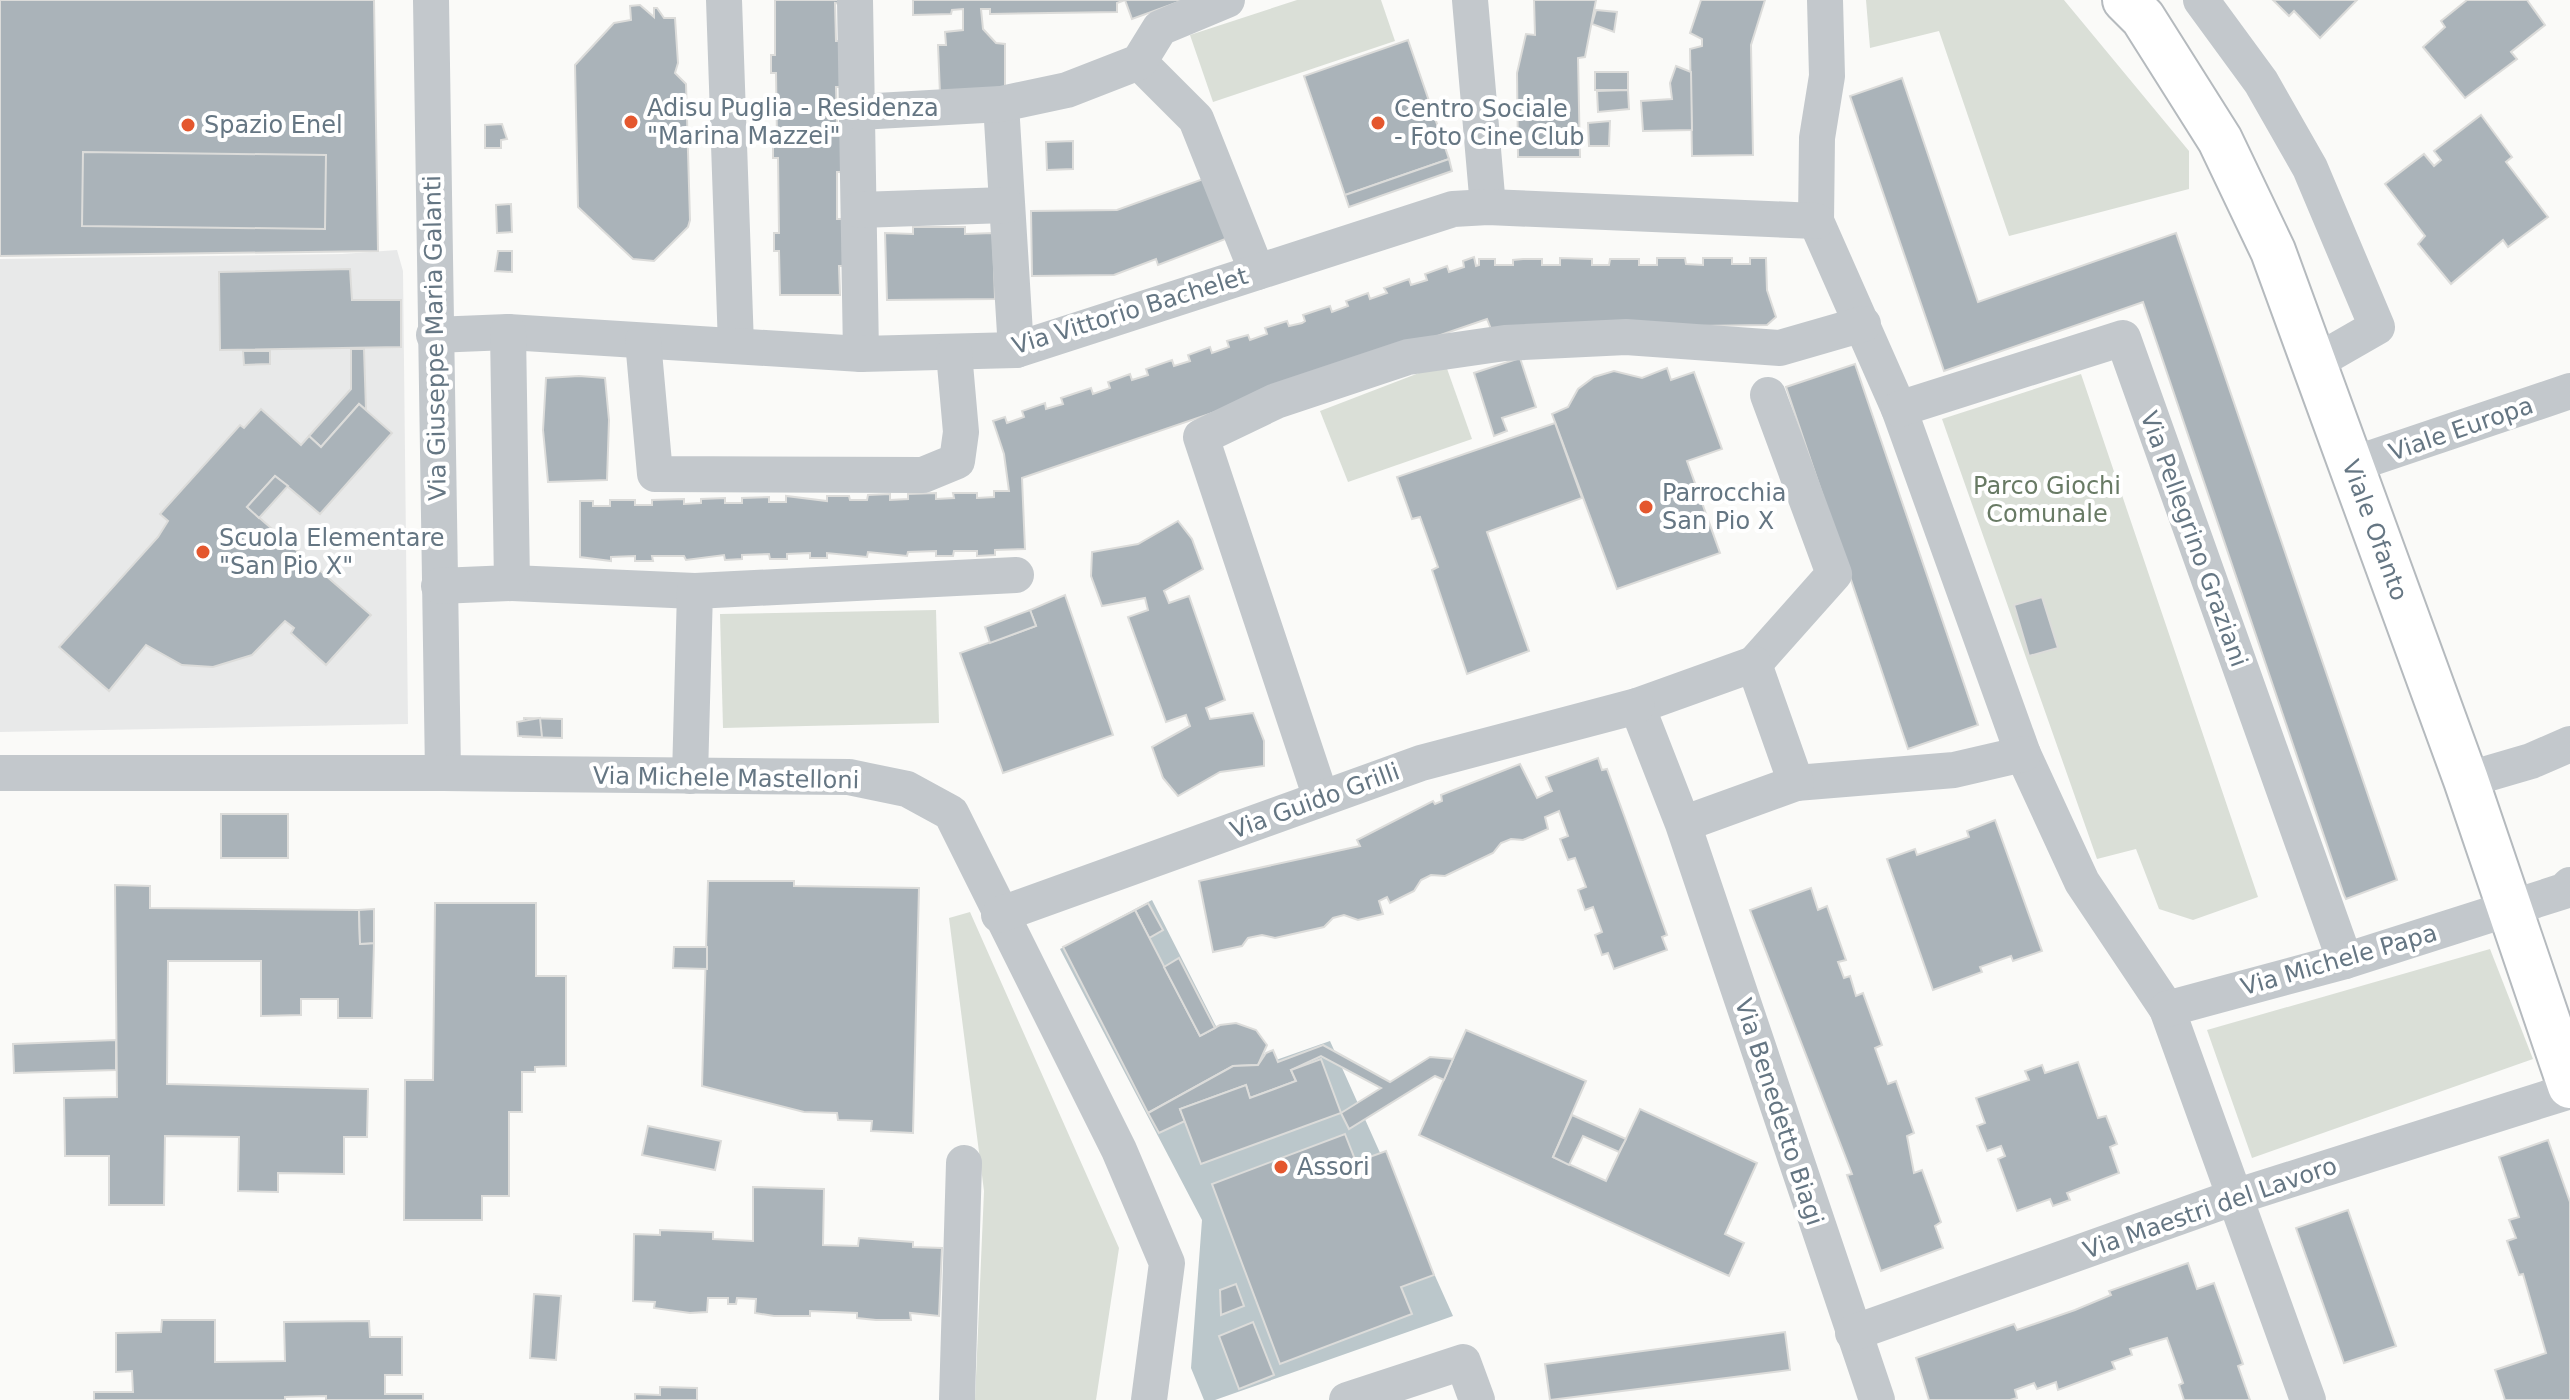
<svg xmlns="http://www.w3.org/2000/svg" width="2570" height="1400" viewBox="0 0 2570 1400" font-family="'DejaVu Sans',sans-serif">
	<rect width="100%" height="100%" fill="#fafaf8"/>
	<path fill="#e8e9e9" d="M397 250 403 271 408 724 0 732V259L342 254Z"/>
	<g fill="#dadfd7">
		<path d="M1297 0H1381L1395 41 1213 102 1190 35Z"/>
		<path d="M1866 0H2064L2189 151V189L2009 236 1939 31 1870 48Z"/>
		<path d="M1445 363 1472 439 1348 482 1320 411Z"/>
		<path d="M2081 374 2258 897 2193 920 2159 909 2136 849 2097 859 1942 419Z"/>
		<path d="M936 610 939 723 723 728 720 614Z"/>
		<path d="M970 912 1119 1248 1096 1400H975L984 1191 949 918Z"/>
		<path d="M2490 949 2533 1059 2252 1158 2207 1030Z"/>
	</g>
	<path fill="#bbc7cb" d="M1152 900 1219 1032 1276 1060 1330 1041 1453 1316 1215 1400H1204L1191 1368 1202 1220 1060 949Z"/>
	<g fill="#aab3b9" stroke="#dcdcda" stroke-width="2">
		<path d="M0 0H374L378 251 0 256Z"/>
		<path d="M775 0H840V4L835 3 836 41H841L842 87H836L837 126H843V172H837V219H844L845 266H839L840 295H780L779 251H774V233H779L778 158H773V140H777L776 73H771V55H775Z"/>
		<path d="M913 0H1125L1117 3V12L990 14V9H981L983 29 996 43 1005 44V93L940 94 938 45H946L945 32 963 30V9L952 10 951 14 913 15Z"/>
		<path d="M1125 0H1184L1132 19Z"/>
		<path d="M1534 0H1596L1585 57 1578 58 1580 157H1518L1517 73 1526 34 1535 35Z"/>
		<path d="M1701 0H1765L1751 45 1753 155 1692 156 1690 49 1702 46V39L1690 33Z"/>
		<path d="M2273 0H2357L2320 38 2294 11 2289 16Z"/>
		<path d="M2467 0H2527L2545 25 2511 52 2517 59 2465 98 2423 47 2445 27 2441 21Z"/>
		<path d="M640 5 654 17V8H657L664 18H675L678 63 675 73 686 84 690 220 688 227 654 261 633 259 578 207 575 65 614 23 631 20 630 6Z"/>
		<path d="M1596 10 1617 12 1614 32 1592 24Z"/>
		<path d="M1408 40 1449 159 1345 195 1304 76Z"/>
		<path d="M1676 66 1691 72 1692 130 1643 131 1641 101 1672 99 1670 83Z"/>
		<rect x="1595" y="72" width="33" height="18"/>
		<path d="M1902 78 1978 302 2176 233 2397 880 2346 899 2344 895 2143 302 1944 371 1850 96Z"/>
		<path d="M1628 90 1629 109 1598 112 1597 91Z"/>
		<path d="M2481 115 2512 157 2506 162 2548 217 2508 247 2503 240 2451 284 2418 244 2425 236 2385 184 2424 154 2434 166 2441 160 2434 151Z"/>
		<path d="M1610 121 1609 146H1589L1588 123Z"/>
		<path d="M502 124 507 139 501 140V148H485V125Z"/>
		<path d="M1073 141V169L1047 170 1046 142Z"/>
		<path d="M83 152 326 155 325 229 82 226Z"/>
		<path d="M1449 159 1452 171 1349 207 1345 195Z"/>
		<path d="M1206 178 1228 238 1158 265 1156 259 1114 275 1032 276 1031 211 1117 210Z"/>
		<path d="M511 204 512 232 497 233 496 205Z"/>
		<path d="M913 227H965V234L993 233 995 299 887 300 885 233 913 234Z"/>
		<path d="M498 251H512V272L495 271Z"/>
		<path d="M1474 257 1476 266 1479 265V259H1495V265H1513V260L1523 259H1542V265H1560V258L1592 259V265H1609L1610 259H1639V265H1657V258H1685L1686 264 1703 265V258H1732V264H1750V258H1766L1767 290 1776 317 1767 325 1491 329 1487 319 1022 478 1025 549 995 550V555L977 556V551H954L953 556H936V551L908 552 907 556 868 552 867 557 827 553V558H810V553L787 554V559H770L769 554 742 555V559L725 560 724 555 686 560 684 556H652L653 561H635V556L611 557V561L580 557V501H593V506H610V500H635V505H652V500L684 499V504L701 503V499L725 498V503H742V498L769 497V502H786V496L827 501V496H849L850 500H867L868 495 890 494V500L908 499V494L936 493V499L954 498 953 493H977V498L994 497V491H1009L1004 454 993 421 1005 417 1007 423 1024 417 1022 411 1045 403 1046 409 1063 404 1061 398 1091 388 1093 394 1110 388 1108 382 1130 374 1132 380 1148 375 1146 369 1172 360 1174 366 1190 361 1188 355 1210 347 1212 353 1229 347 1227 341 1248 335 1250 340 1267 334 1265 328 1287 321 1289 326 1302 323 1305 321 1303 315 1330 306 1332 312 1348 306 1346 301 1368 293 1370 299 1387 293 1384 288 1409 279 1411 285 1427 280 1425 274 1447 266 1449 272 1464 267 1463 261Z"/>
		<path d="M350 269 352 300H401V347L220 350 219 272Z"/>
		<path d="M351 349H364L366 410 359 404 321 447 309 436 351 389Z"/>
		<path d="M243 351H270V364L244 365Z"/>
		<path d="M1520 358 1536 407 1502 418 1507 431 1494 436 1474 373Z"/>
		<path d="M1855 364 1978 725 1908 749 1786 387Z"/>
		<path d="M1667 368 1671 380 1694 372 1722 449 1687 461 1720 553 1617 589 1552 414 1568 407 1578 389 1594 377 1614 371 1642 378Z"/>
		<path d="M579 376 605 378 609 420 607 480 548 482 543 430 546 378Z"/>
		<path d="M359 404 392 433 320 514 275 476 247 507 371 615 326 665 291 633 294 628 285 621 252 655 213 667 182 665 146 645 109 691 59 647 158 537 168 521 160 514 240 425 244 428 261 409 301 445 309 436 321 447Z"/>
		<path d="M1555 423 1582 498 1487 532 1529 651 1467 674 1432 570 1438 567 1420 517 1412 519 1397 477Z"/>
		<path d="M275 476 288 486 259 518 247 507Z"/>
		<path d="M1178 521 1192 539 1203 569 1164 591 1169 603 1189 596 1225 700 1206 708 1210 719 1253 713 1264 741V766L1220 772 1178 796 1163 778 1152 747 1190 726 1186 715 1166 722 1128 617 1148 610 1145 598 1102 606 1091 576 1092 552 1138 544Z"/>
		<path d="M1065 595 1113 735 1003 773 960 653 1036 626 1030 610Z"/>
		<path d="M2042 597 2058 648 2029 656 2014 605Z"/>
		<path d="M1030 610 1036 626 990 643 985 627Z"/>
		<path d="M524 718 562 719V738L523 737Z"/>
		<path d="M540 718 542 737 518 736 517 722Z"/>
		<path d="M1598 758 1602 770 1607 769 1625 818 1667 935 1662 937 1667 950 1614 969 1608 953 1602 955 1595 935 1602 932 1593 907 1585 910 1578 890 1586 887 1575 858 1568 860 1560 839 1568 836 1559 811 1545 817 1548 829 1523 840 1511 839 1501 843 1493 853 1445 876 1431 875 1421 880 1414 891 1390 903 1387 897 1379 901 1383 914 1358 920 1344 915 1333 918 1324 927 1275 938 1262 935 1248 938 1242 946 1213 952 1199 881 1360 846 1357 840 1433 801 1435 804 1442 801 1441 795 1520 764 1537 798 1552 791 1546 777Z"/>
		<rect x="221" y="814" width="67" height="44"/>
		<path d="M1995 820 2042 951 2013 961 2011 956 1980 967 1982 972 1933 990 1887 859 1915 849 1917 855 1969 837 1967 831Z"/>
		<path d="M708 881H794V886L919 888 913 1133 871 1131 872 1121 838 1120 837 1113 804 1112 702 1086Z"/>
		<path d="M115 885 150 886V908L359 910 360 944 374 943 372 1018H338V999H301V1015L261 1016V961H168L167 1084 368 1089 367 1137H344V1174L278 1173V1192L238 1191 239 1137 165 1136 164 1205H109V1156H65L64 1098 117 1097Z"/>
		<path d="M1811 888 1818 910 1827 906 1846 960 1838 962 1844 978 1850 976 1856 996 1863 993 1882 1045 1875 1048 1888 1084 1896 1081 1914 1133 1907 1136 1914 1173 1922 1170 1941 1222 1935 1226 1943 1248 1881 1271 1847 1175 1852 1174 1750 910Z"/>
		<path d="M435 903H536V976H566V1066L535 1067V1072H522V1112H509V1196H482V1220H404L405 1080H433Z"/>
		<path d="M1148 903 1163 930 1149 938 1135 910Z"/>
		<path d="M374 909V943L360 944 359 910Z"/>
		<path d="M1135 910 1200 1036 1220 1025 1236 1023 1256 1030 1267 1045 1258 1065 1233 1066 1148 1113 1063 947Z"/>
		<path d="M674 947H707V969L673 968Z"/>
		<path d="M1179 958 1215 1028 1200 1036 1164 967Z"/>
		<path d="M1466 1030 1586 1081 1553 1157 1606 1181 1640 1109 1757 1163 1725 1234 1744 1243 1729 1276 1419 1135Z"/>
		<path d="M116 1040V1070L14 1073 13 1044Z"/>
		<path d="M1323 1045 1390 1082 1430 1057 1453 1059 1444 1080 1435 1076 1349 1129 1341 1113 1381 1088 1321 1056 1291 1070 1296 1081 1250 1098 1246 1085 1180 1109 1185 1121 1159 1133 1148 1113 1233 1066 1258 1065 1266 1053 1273 1050 1278 1062Z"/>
		<path d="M1321 1059 1341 1113 1201 1164 1180 1109 1246 1085 1250 1098 1296 1081 1291 1070Z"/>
		<path d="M2078 1062 2098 1118 2106 1116 2117 1144 2110 1147 2119 1173 2067 1193 2070 1200 2053 1206 2050 1199 2017 1211 1998 1159 2005 1156 2001 1146 1987 1151 1977 1126 1985 1123 1976 1098 2029 1080 2025 1071 2042 1065 2045 1073Z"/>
		<path d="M1572 1115 1626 1139 1619 1152 1583 1136 1569 1165 1553 1157Z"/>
		<path d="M648 1126 721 1141 715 1170 642 1155Z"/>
		<path d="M1345 1134 1356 1162 1386 1151 1434 1275 1401 1287 1412 1314 1280 1364 1212 1184Z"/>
		<path d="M2548 1140 2570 1202V1400H2505L2495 1370 2546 1353 2523 1274 2519 1275 2507 1241 2516 1238 2509 1220 2519 1217 2499 1157Z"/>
		<path d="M753 1187 824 1189 823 1245 858 1246 859 1238 913 1242V1247L942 1248 939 1316 910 1313 911 1320H876L857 1318V1313L810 1311V1316H774L755 1313 756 1299 737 1298 736 1304H728V1298H708L707 1312 690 1313 654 1308 655 1302 633 1301 634 1234 660 1235V1230L713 1232V1239L753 1241Z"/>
		<path d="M2348 1210 2396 1346 2344 1363 2296 1228Z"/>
		<path d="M2188 1263 2197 1289 2214 1283 2243 1364 2238 1366 2250 1400H2184L2179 1385 2183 1383 2167 1338 2130 1349 2132 1355 2112 1362 2115 1369 2058 1390 2056 1382 2037 1389 2034 1383 2015 1390 2017 1398 2010 1400H1929L1916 1358 2014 1324 2017 1330 2075 1310 2111 1295 2109 1291Z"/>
		<path d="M1236 1284 1244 1306 1221 1315 1220 1290Z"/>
		<path d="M534 1294 561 1296 556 1360 530 1358Z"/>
		<path d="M162 1320H215V1362L285 1361 284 1322 369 1321 370 1337H402V1375H385V1394H423V1400H326V1396L285 1397V1400H94V1392H133L132 1371 116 1372V1333L161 1332Z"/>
		<path d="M1253 1322 1274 1375 1239 1389 1219 1336Z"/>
		<path d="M1785 1332 1790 1370 1550 1400 1545 1364Z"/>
		<path d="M660 1387 697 1388V1400H635V1394L660 1395Z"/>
	</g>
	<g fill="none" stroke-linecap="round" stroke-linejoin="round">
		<defs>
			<g id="major">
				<path id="s1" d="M2125 0 2143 18 2220 140 2273 251 2466 780 2570 1086"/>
			</g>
		</defs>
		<use href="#major" stroke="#b5babe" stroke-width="48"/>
		<g stroke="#c3c8cc" stroke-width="36">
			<path d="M431 0 443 773"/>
			<path d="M724 0 736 346"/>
			<path d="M855 0 861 354"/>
			<path d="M1470 0 1488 207"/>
			<path d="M1825 0 1827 76 1817 138 1816 221 1899 409 2023 754 2082 882 2167 1009 2308 1400"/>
			<path d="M2201 0 2261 82 2310 168 2377 327 2316 362"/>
			<path d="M1139 62 1196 119 1257 272"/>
			<path d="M1001 104 1016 350"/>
			<path d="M859 112 1001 104 1067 90 1139 62 1160 28 1227 0"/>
			<path d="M859 210 1006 205"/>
			<path d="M434 335 508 332 861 354 1016 350 1453 209 1488 207 1816 221"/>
			<path d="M643 341 655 474 923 475 957 461 961 432 954 353"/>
			<path d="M1899 409 2123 338 2345 961"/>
			<path d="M2351 465 2570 391"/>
			<path d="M512 583 695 591"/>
			<path d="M439 586 512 583 508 332"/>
			<path d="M1754 664 1834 574 1768 395"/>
			<path d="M0 773H443L849 777 907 789 951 813 1119 1150 1167 1263 1149 1400"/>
			<path d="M690 776 695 591 1016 575"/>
			<path d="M2466 780 2531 761 2570 744"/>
			<path d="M1796 783 1954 770 2023 754"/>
			<path d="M1321 798 1201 437 1276 401 1408 357 1505 343 1626 337 1780 348 1863 324"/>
			<path d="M1683 824 1796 783 1754 664 1637 706 1683 824 1877 1400"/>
			<path d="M999 915 1421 763 1637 706"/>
			<path d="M2167 1009 2345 961 2564 891 2570 885"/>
			<path d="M1853 1333 2235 1197 2570 1091"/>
			<path d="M957 1400 964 1163"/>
			<path d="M1347 1400 1463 1362 1477 1400"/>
		</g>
		<use href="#major" stroke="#fff" stroke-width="44"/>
	</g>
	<g fill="#e4572e" stroke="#fff" stroke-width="3">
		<circle cx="631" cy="122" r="8"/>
		<circle cx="1378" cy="123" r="8"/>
		<circle cx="188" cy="125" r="8"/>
		<circle cx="1646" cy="507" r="8"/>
		<circle cx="203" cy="552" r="8"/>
		<circle cx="1281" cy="1167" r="8"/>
	</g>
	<g text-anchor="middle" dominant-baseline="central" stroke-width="8" stroke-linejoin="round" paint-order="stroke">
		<g font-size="24" fill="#657683" stroke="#fff" text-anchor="start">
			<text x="647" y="108">Adisu Puglia - Residenza<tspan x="647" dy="28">"Marina Mazzei"</tspan></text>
			<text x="1394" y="109">Centro Sociale<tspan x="1394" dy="28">- Foto Cine Club</tspan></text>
			<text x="204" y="125">Spazio Enel</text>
			<text x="1662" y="493">Parrocchia<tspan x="1662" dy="28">San Pio X</tspan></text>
			<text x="219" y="538">Scuola Elementare<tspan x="219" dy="28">"San Pio X"</tspan></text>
			<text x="1297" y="1167">Assori</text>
		</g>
		<g font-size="24" fill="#657683" stroke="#fff">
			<text transform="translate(1130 311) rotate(-17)">Via Vittorio Bachelet</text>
			<text transform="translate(435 338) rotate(-91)">Via Giuseppe Maria Galanti</text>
			<text transform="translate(2461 429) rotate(-19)">Viale Europa</text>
			<text stroke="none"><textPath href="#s1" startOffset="590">Viale Ofanto</textPath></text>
			<text transform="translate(2194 539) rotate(70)">Via Pellegrino Graziani</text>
			<text transform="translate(726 778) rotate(1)">Via Michele Mastelloni</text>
			<text transform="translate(1315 801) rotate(-20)">Via Guido Grilli</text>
			<text transform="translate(2339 960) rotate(-16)">Via Michele Papa</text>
			<text transform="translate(1779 1112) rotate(72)">Via Benedetto Biagi</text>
			<text transform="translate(2210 1208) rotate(-19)">Via Maestri del Lavoro</text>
		</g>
		<g font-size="24" fill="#687a64" stroke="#fff">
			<text x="2047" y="486">Parco Giochi<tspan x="2047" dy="28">Comunale</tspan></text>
		</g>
	</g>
</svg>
